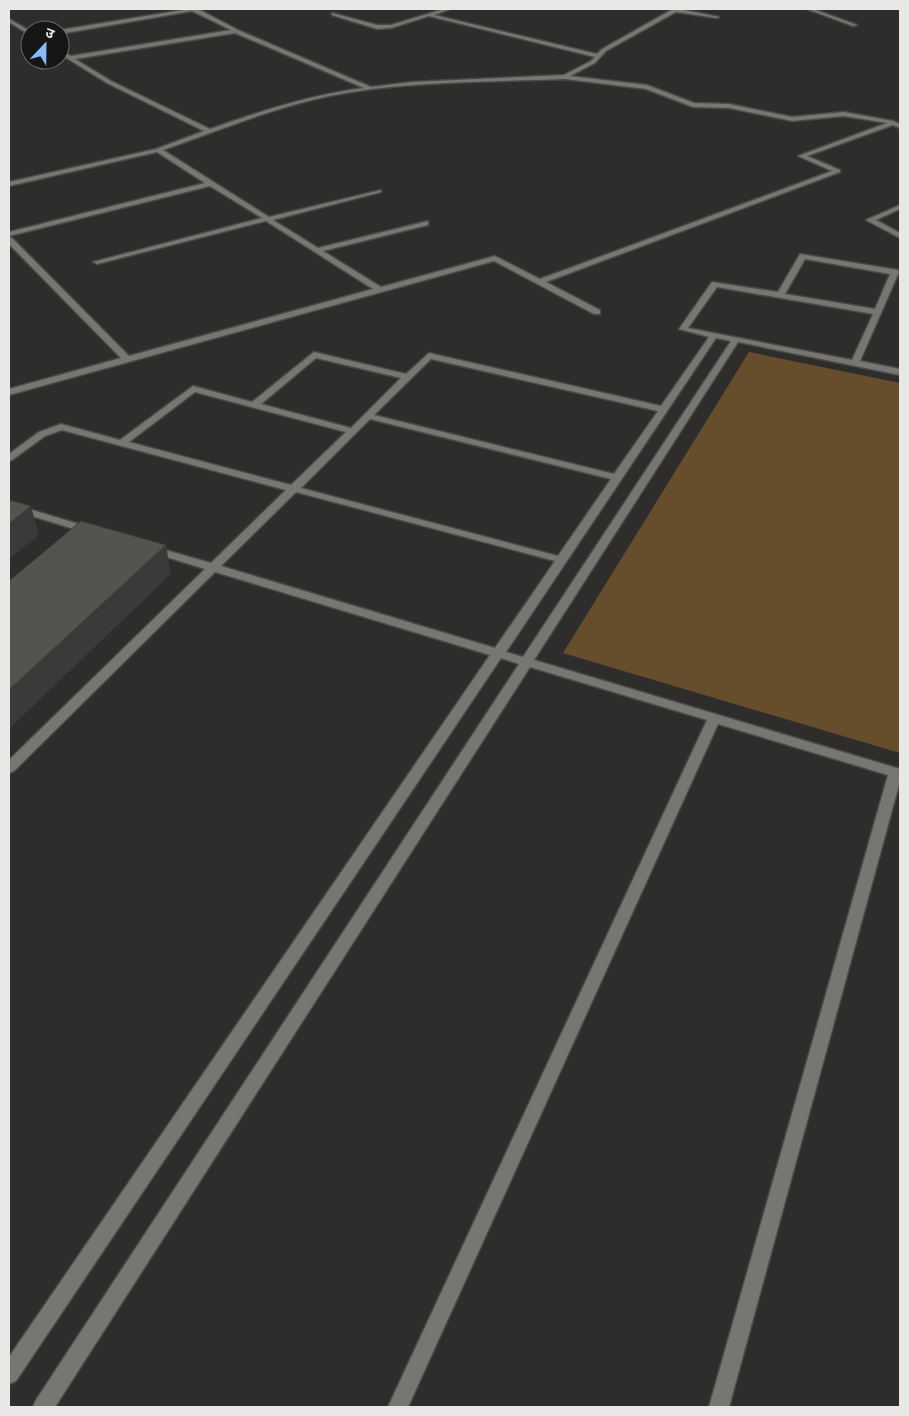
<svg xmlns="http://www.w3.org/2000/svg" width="909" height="1416" viewBox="0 0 909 1416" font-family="Ubuntu,'Noto Sans Devanagari',sans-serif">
	<rect width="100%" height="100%" fill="#2f2d2b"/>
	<path fill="#664e2d" d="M749 352 900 383V753L563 653Z"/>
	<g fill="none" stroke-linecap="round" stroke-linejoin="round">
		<defs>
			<g id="minor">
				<path d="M189 9H198L238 30 371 87 412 82 564 75 591 61 595 57 429 16 391 28 377 29 332 15V13L377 25H391L444 9H450L434 15 597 54 602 49 673 9H679L719 17 717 18 676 12 606 51 595 63 570 76 647 85 694 103 729 104 792 117 844 112 893 121 900 124V128L893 125 807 156 840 170V172L546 282 600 310V314H594L494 261 9 395V389L121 358 9 244V238H12L129 356 373 289 266 221 97 264 93 262 262 218 210 186 9 236V232L205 183 157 152 9 186V182L156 149 204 131 107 83 60 54V50L71 56 231 30 192 11 60 34V30ZM235 33 364 88C310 95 261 111 210 129L111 81 75 59ZM565 79 646 89 693 107 729 108 792 121 844 116 887 123 798 156 832 171 540 279 495 256 381 287 323 251 428 225V221L318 248 273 220 381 192V190L269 217 163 150C218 131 272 108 329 96 403 81 489 82 565 79Z"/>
				<path d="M807 9H813L857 25 853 26Z"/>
				<path d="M9 19 30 31V35L9 22Z"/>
				<path d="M900 205V209L876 220 900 233V238L866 220Z"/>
				<path d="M800 254 898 270 899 272 860 361 900 369V375L738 342 534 660 900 769V781L729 1407H709L888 775 718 724 408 1407H388L707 720 530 667 55 1407H33L36 1400 519 664 501 658 16 1381 9 1384V1357L490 655 215 572 14 771 9 773V760L205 569 147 551 146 549 147 547H155L211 563 286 490 62 430 45 436 12 460 9 461V454L39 432 61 424 120 440 193 386 252 402 314 352 406 374 429 353 661 406 709 337 679 329 712 282 778 292ZM805 259 890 274 875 309 785 294ZM717 287 873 314 852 360 688 328ZM716 338 731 341 523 657 506 652ZM316 358 401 378 351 428 261 404ZM431 359 658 411 614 474 374 415ZM195 392 346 432 291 485 129 442ZM370 419 611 479 558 556 301 488ZM296 492 555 561 495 648 221 566Z"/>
				<path d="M9 503 95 529 96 531 95 533H87L9 509Z"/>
			</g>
		</defs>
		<use href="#minor" stroke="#494846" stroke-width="3"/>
		<use href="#minor" fill="#787673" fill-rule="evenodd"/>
	</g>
	<g fill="#3c3a38">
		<path d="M31 506 39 535 9 559V524Z"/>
		<path d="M166 545 171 574 9 729V690Z"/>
	</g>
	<g fill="#555350" stroke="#3c3a38">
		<path d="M9 500 31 506 9 524Z"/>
		<path d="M81 521 166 545 9 690V581Z"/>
	</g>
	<rect width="909" height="1416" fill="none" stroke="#e9e8e6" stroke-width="20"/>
	<g transform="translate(45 45) rotate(22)"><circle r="24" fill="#161615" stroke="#6a6a69"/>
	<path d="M0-4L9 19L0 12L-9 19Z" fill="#87bbfb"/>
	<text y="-8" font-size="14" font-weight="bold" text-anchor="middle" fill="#e9e8e6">उ</text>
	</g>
</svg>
